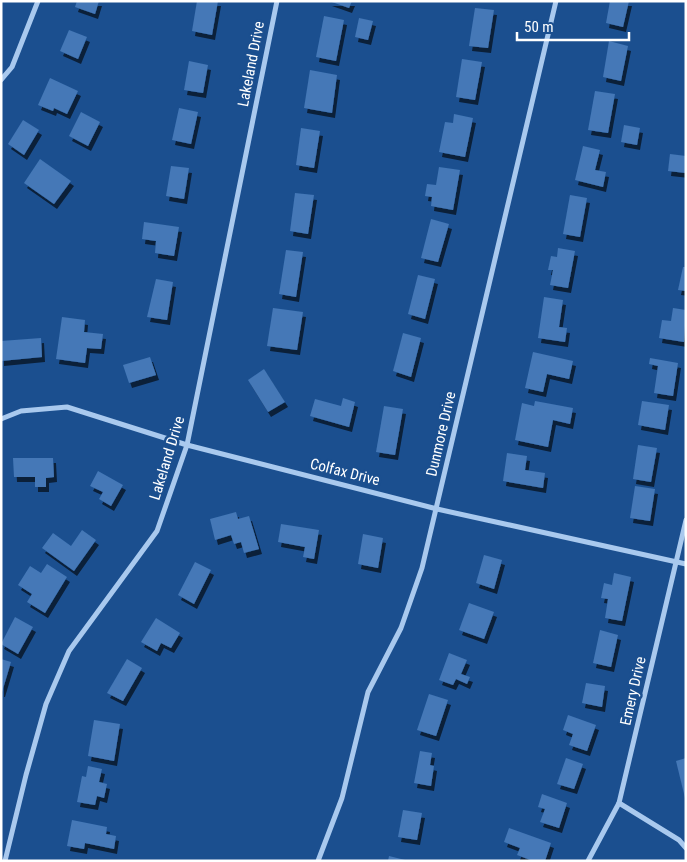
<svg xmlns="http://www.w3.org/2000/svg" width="687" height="862" viewBox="0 0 687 862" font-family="'Roboto Condensed',sans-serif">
	<defs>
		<filter id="shadow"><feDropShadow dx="3" dy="5" stdDeviation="0" flood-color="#0009"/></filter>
	</defs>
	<rect width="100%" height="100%" fill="#1b4f8f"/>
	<g fill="#4478b7" filter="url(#shadow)">
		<path d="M77 1H99L95 14 75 7Z"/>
		<path d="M197 1H218L212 35 192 31Z"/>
		<path d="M329 1H352L349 8Z"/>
		<path d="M610 1H629L623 27 606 23Z"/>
		<path d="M475 8 494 10 488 48 469 46Z"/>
		<path d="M324 16 344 20 336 61 316 57Z"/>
		<path d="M359 18 373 21 368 40 355 37Z"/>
		<path d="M69 30 87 37 78 59 60 51Z"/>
		<path d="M609 41 628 46 621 81 603 77Z"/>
		<path d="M462 59 482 62 475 100 456 97Z"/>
		<path d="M189 61 208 65 203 93 184 90Z"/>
		<path d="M310 70 337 75 332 113 304 108Z"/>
		<path d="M50 78 78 91 67 114 54 108 53 111 38 105Z"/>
		<path d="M595 91 615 94 608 133 588 130Z"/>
		<path d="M179 108 198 112 191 144 172 140Z"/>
		<path d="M81 112 100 122 88 146 69 136Z"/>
		<path d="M454 114 473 118 465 157 439 152 445 122 453 123Z"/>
		<path d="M23 120 39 130 24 155 8 144Z"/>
		<path d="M624 125 640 128 637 145 621 142Z"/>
		<path d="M301 128 320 131 314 168 296 165Z"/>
		<path d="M583 146 600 150 595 170 606 172 603 187 575 180Z"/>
		<path d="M670 154 686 156V173L668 171Z"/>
		<path d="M40 159 71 181 54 204 24 183Z"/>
		<path d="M171 166 189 168 184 199 166 196Z"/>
		<path d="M439 167 460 170 453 210 431 206 432 197 425 196 427 184 436 185Z"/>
		<path d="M295 193 314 195 308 234 290 231Z"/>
		<path d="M570 195 587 198 580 237 563 234Z"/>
		<path d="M431 219 449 224 438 262 421 258Z"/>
		<path d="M144 222 179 227 174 256 155 253 156 241 142 239Z"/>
		<path d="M558 248 575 251 568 288 550 285 553 270H548L551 256 557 257Z"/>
		<path d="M286 250 303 252 296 297 279 294Z"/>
		<path d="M683 267H686V291L678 290Z"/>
		<path d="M418 275 435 279 425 319 408 314Z"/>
		<path d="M156 279 173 282 167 320 147 317Z"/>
		<path d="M544 297 563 300 559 327 567 328 565 342 538 338Z"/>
		<path d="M273 308 303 312 297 350 267 346Z"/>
		<path d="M673 308 686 310 684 342 659 338 662 320 671 321Z"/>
		<path d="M62 317 85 320 84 332 103 334 101 349 87 348 85 363 56 359Z"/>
		<path d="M403 333 421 338 411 377 393 371Z"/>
		<path d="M41 338 42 357 1 361V341Z"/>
		<path d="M533 352 573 361 569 379 547 374 543 392 525 388Z"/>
		<path d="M150 357 156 375 129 383 123 365Z"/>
		<path d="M650 358 678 363 673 396 654 393 658 366 649 364Z"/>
		<path d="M264 369 285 402 268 412 248 380Z"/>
		<path d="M343 398 355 402 349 427 310 416 315 399 341 406Z"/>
		<path d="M535 401 573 408 570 424 553 420 548 447 515 440 522 403 534 406Z"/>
		<path d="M642 401 669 405 665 430 638 425Z"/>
		<path d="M384 406 403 409 395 455 376 452Z"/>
		<path d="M638 445 657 448 651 482 633 479Z"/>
		<path d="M507 453 527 456 525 470 545 473 543 488 503 481Z"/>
		<path d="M13 458H53L54 477 46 478V487H35V477H14Z"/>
		<path d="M98 471 123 485 111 506 99 499 103 492 90 486Z"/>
		<path d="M635 486 655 489 650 521 630 518Z"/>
		<path d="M236 512 238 519 249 516 259 549 244 553 241 542 234 544 231 535 215 540 210 519Z"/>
		<path d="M281 524 319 530 314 559 303 557 305 547 278 542Z"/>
		<path d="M82 530 96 540 74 571 42 548 53 533 71 546Z"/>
		<path d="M363 534 383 538 378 568 358 564Z"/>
		<path d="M484 555 502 560 494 589 476 583Z"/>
		<path d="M195 562 211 570 194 604 178 595Z"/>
		<path d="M47 564 67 577 45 613 27 602 32 594 18 585 30 566 41 573Z"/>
		<path d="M614 573 631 577 622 621 605 618 608 599 601 598 604 583 612 585Z"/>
		<path d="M469 603 494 612 484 639 459 630Z"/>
		<path d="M15 617 33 627 18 654 1 644Z"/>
		<path d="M156 618 180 633 171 648 161 643 157 651 141 642Z"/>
		<path d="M600 630 618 635 611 667 593 663Z"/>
		<path d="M449 653 467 660 461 674 470 677 467 684 456 679 453 685 439 680Z"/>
		<path d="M1 659 11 662 2 692H1Z"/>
		<path d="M127 659 142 668 123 701 107 693Z"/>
		<path d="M586 683 605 686 602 707 582 703Z"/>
		<path d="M429 694 448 700 436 736 417 730Z"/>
		<path d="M568 715 596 725 587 751 569 745 573 734 563 730Z"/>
		<path d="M94 720 120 724 114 761 88 756Z"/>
		<path d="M420 751 432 753 430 765 434 766 431 786 414 783Z"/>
		<path d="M566 758 583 764 574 789 557 784Z"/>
		<path d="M686 758V798H685L676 761Z"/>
		<path d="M88 766 102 769 99 782 107 784 104 798 97 796 95 805 77 802 82 776 86 777Z"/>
		<path d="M542 794 567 803 559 828 540 822 545 809 538 807Z"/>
		<path d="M403 810 422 813 417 840 398 837Z"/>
		<path d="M72 820 107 827 106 834 116 836 114 849 85 843 84 849 67 846Z"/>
		<path d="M509 828 551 843 545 861H533L517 855 520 848 504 842Z"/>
		<path d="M389 856 405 860 404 861H388Z"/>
	</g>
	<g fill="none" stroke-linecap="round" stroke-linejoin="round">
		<g stroke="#a9c9ee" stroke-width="5">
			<path d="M1 80 12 67 38 1"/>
			<path d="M1 419 21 411 67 407 187 445 437 509 686 564"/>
			<path d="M619 803 679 840 686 848"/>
			<path d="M5 861 26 775 46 704 69 651 157 531 187 445 277 1"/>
			<path d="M318 861 342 798 368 692 401 628 422 568 556 1"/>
			<path d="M588 861 619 803 686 520"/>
		</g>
	</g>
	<g text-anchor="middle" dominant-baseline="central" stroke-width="5" stroke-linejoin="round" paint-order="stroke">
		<g font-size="15" fill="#fff" stroke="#1b4f8f">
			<text transform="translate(251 64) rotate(-79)">Lakeland Drive</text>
			<text transform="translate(441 434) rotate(-77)">Dunmore Drive</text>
			<text transform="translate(167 458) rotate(-73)">Lakeland Drive</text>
			<text transform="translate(345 472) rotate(14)">Colfax Drive</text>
			<text transform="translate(633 691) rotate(-77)">Emery Drive</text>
		</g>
	</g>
	<rect width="687" height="862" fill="none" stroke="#ffffff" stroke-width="5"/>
	<path d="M517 32v8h112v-8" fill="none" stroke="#ffffff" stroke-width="2.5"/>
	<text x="524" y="32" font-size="15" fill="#ffffff" stroke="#1b4f8f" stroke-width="4" paint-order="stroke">50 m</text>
</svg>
